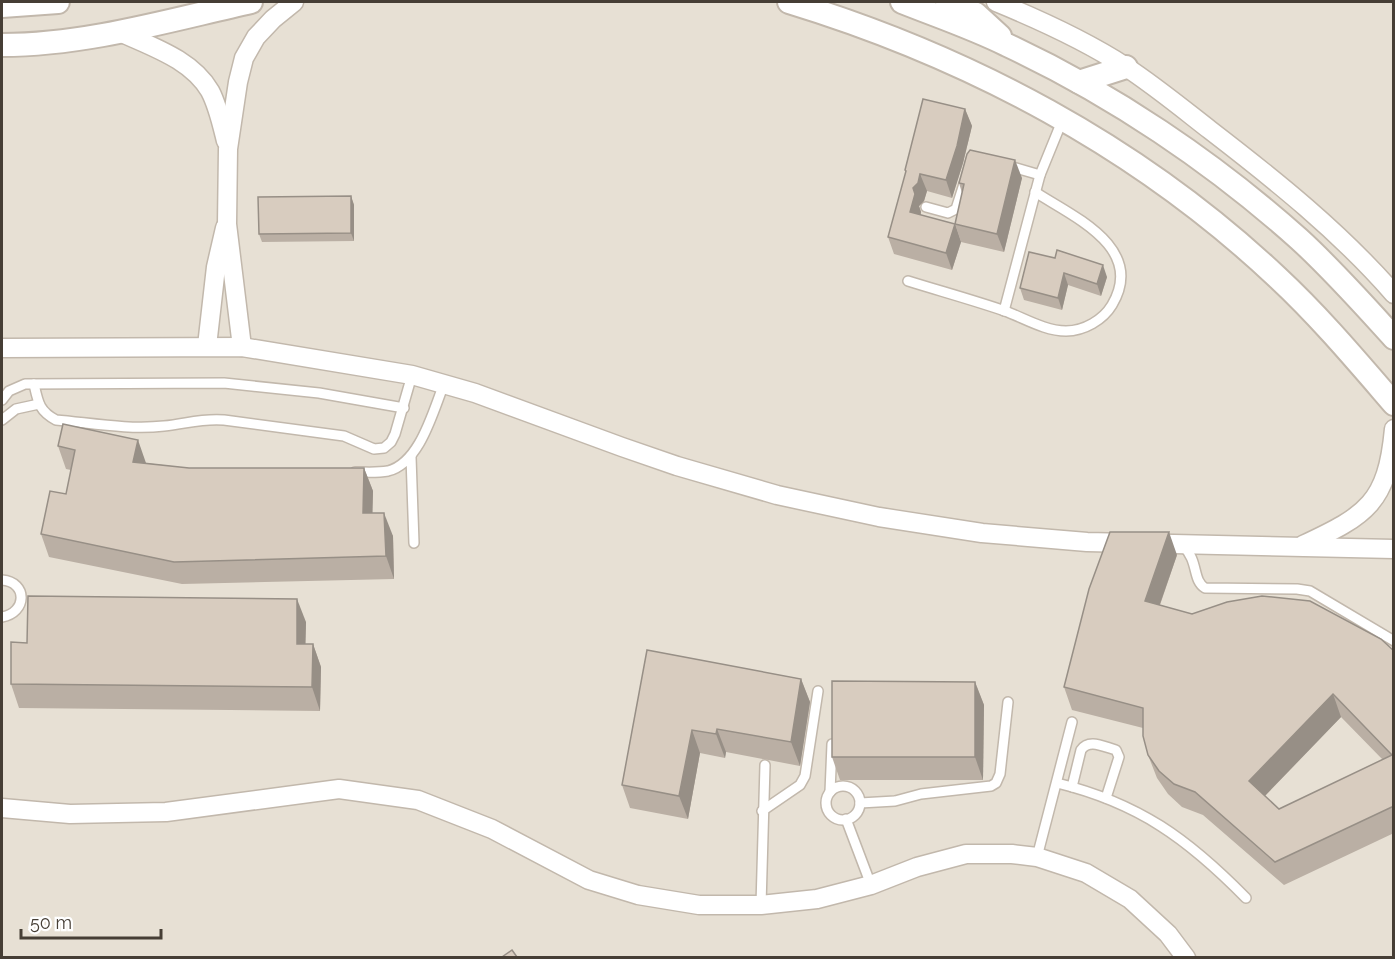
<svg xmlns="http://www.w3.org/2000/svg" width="1395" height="959" viewBox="0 0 1395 959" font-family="Raleway,sans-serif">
	<rect width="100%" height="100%" fill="#f3eee6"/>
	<path fill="#e7e0d4" d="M2 2H1393V957L2 958Z"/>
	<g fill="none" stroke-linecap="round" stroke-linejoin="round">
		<defs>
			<g id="service">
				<path d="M1009 166 1040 175"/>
				<path d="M926 207 948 213 956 209 965 181"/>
				<path d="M908 281C940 291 973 300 1005 311 1024 318 1045 331 1066 331 1084 331 1103 320 1112 305 1146 248 1074 217 1035 192"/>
				<path d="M1004 311 1040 175 1062 121"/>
				<path d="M34 384C38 402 39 411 56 420 91 423 129 430 164 426 186 424 201 418 224 420L344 436 374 449 384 448 391 442 395 434 412 375"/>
				<path d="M2 400 9 391 25 384 224 383 319 393 404 408"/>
				<path d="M2 420 16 409 39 404"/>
				<path d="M411 457 414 543"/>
				<path d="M355 472C365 472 377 473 388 471 420 463 433 411 444 384"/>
				<path d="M1183 546C1199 561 1192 580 1205 588L1297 589 1310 591 1394 641"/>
				<path d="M2 580C28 582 27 613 2 617"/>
				<path d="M1057 783C1139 803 1188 839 1246 898"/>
				<circle cx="843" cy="803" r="17"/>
				<path d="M1072 787 1081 750C1089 738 1104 747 1116 750L1119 757 1106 798"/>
				<path d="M830 792 832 744"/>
				<path d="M860 803 895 801 921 794 991 786 996 783 1000 774 1008 702"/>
				<path d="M762 811 800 785 805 776 818 691"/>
				<path d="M846 819 871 885"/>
				<path d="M1037 857 1072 722"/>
				<path d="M761 905 765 765"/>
			</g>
			<g id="minor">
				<path d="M996 2C1040 20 1086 41 1126 67 1155 86 1183 109 1210 130 1275 180 1340 232 1394 294"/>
				<path d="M120 32C152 47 191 59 210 91 218 106 222 125 226 141"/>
				<path d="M207 346 216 267 225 228"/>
				<path d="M242 347 227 224 228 149 238 82 244 58 256 37 273 19 294 2"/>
				<path d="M2 348 242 347 412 375 475 393 622 447 677 466 777 495 879 517 982 533 1087 542 1394 549"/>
				<path d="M1303 545C1367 515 1387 503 1394 429"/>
				<path d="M2 808 70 814 166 812 339 789 418 800 492 829 589 880 638 895 699 905H761L817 899 871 885 917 867 966 854H1012L1037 857 1086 873 1130 899 1168 934 1186 958"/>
			</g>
			<g id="tertiary">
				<path d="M789 2C969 57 1139 147 1277 277 1319 316 1356 360 1394 404"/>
				<path d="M902 2C937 16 973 28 1007 45 1112 94 1213 162 1299 239 1333 270 1363 304 1394 338"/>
				<path d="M947 2 976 14 1000 36"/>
				<path d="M2 6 58 2"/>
				<path d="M2 45C86 45 170 20 251 2"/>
				<path d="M1079 82 1126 67"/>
			</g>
		</defs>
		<use href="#service" stroke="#c2b8ac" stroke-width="12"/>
		<use href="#minor" stroke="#c2b8ac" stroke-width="21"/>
		<use href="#tertiary" stroke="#c2b8ac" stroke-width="26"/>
		<use href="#service" stroke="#fff" stroke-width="9"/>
		<use href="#minor" stroke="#fff" stroke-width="18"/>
		<use href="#tertiary" stroke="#fff" stroke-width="22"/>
	</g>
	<g fill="#baafa4" fill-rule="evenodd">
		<path d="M965 109 972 126 963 163 952 198 927 191 924 201 919 206 921 212V215L955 224 961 242 952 270 894 254 888 237 906 173 905 170Z"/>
		<path d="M1022 178 1004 252 961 242 955 224 962 193 959 183Z"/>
		<path d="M351 196 354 205V241L262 242 259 234Z"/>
		<path d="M1029 252 1107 277 1101 296 1068 285 1062 310 1024 300 1020 288Z"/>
		<path d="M58 446 146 463 189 468H364L373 491 372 513 393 536 394 579 182 584 49 557 41 534 66 494 71 470 66 469Z"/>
		<path d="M1177 555 1160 605 1192 614 1394 651V833L1284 885 1203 815 1182 807 1168 794 1157 778 1148 755 1143 728 1072 710 1064 687ZM1341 717 1383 760 1279 809 1265 796Z"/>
		<path d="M306 622 305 644H313L321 667 320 711 19 708 11 684 27 643Z"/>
		<path d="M647 650 801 679 810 702 800 766 726 752 725 758 700 753 688 819 630 808 622 785Z"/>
		<path d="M975 682 984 705 983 780H840L832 757Z"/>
	</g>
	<g fill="#978f86">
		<path d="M965 109 972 126 963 163 952 198 946 180Z"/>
		<path d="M1015 160 1022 178 1004 252 997 234Z"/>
		<path d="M920 174 927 191 924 201 919 206 921 212 917 229 910 212 913 188Z"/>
		<path d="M351 196 354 205V241L351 233Z"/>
		<path d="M955 224 961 242 952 270 946 253Z"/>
		<path d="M1103 265 1107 277 1101 296 1097 284Z"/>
		<path d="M1064 273 1068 285 1062 310 1058 298Z"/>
		<path d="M138 440 146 463 141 485 133 462Z"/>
		<path d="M364 468 373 491 372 536 363 513Z"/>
		<path d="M384 513 393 536 394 579 386 556Z"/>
		<path d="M1169 532 1177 555 1153 624 1145 601Z"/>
		<path d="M297 599 306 622 305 667 297 644Z"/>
		<path d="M313 644 321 667 320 711 312 687Z"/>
		<path d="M801 679 810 702 800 766 791 742Z"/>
		<path d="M975 682 984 705 983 780 975 757Z"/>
		<path d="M1333 694 1341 717 1257 804 1249 781Z"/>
		<path d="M717 729 726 752 725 758 716 734Z"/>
		<path d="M692 730 700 753 688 819 679 796Z"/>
	</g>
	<g fill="#d8ccbf" stroke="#978f86" stroke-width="1.5" fill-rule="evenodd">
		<path d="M923 99 965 109 957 146 946 180 920 174 918 183 913 188 915 194 910 212 955 224 946 253 888 237 906 171 905 170Z"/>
		<path d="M970 150 1015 160 997 234 955 224 964 184 959 183 967 154Z"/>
		<path d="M351 196V233L259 234 258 197Z"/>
		<path d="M1057 250 1103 265 1097 284 1064 273 1058 298 1020 288 1029 252 1055 258Z"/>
		<path d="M63 424 138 440 133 462 189 468H364L363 513H384L386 556 174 562 41 534 50 491 66 494 75 450 58 446Z"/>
		<path d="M1110 532H1169L1145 601 1192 614 1227 602 1262 596 1310 601 1381 639 1394 651V806L1275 862 1195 792 1174 784 1159 771 1148 755 1143 736V708L1064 687 1089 589ZM1333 694 1392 755 1279 809 1249 781Z"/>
		<path d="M28 596 297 599V644H313L312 687 11 684V642L27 643Z"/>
		<path d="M647 650 801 679 791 742 717 729 716 734 692 730 679 796 622 785Z"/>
		<path d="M832 681 975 682V757H832Z"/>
		<path d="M512 950 517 957H502Z"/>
	</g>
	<rect width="1395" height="959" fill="none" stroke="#463e35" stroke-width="6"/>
	<path d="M21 929v9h140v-9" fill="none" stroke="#463e35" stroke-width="3"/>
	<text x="30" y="929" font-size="18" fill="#463e35" stroke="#ffffff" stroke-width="4.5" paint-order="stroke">50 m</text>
</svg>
